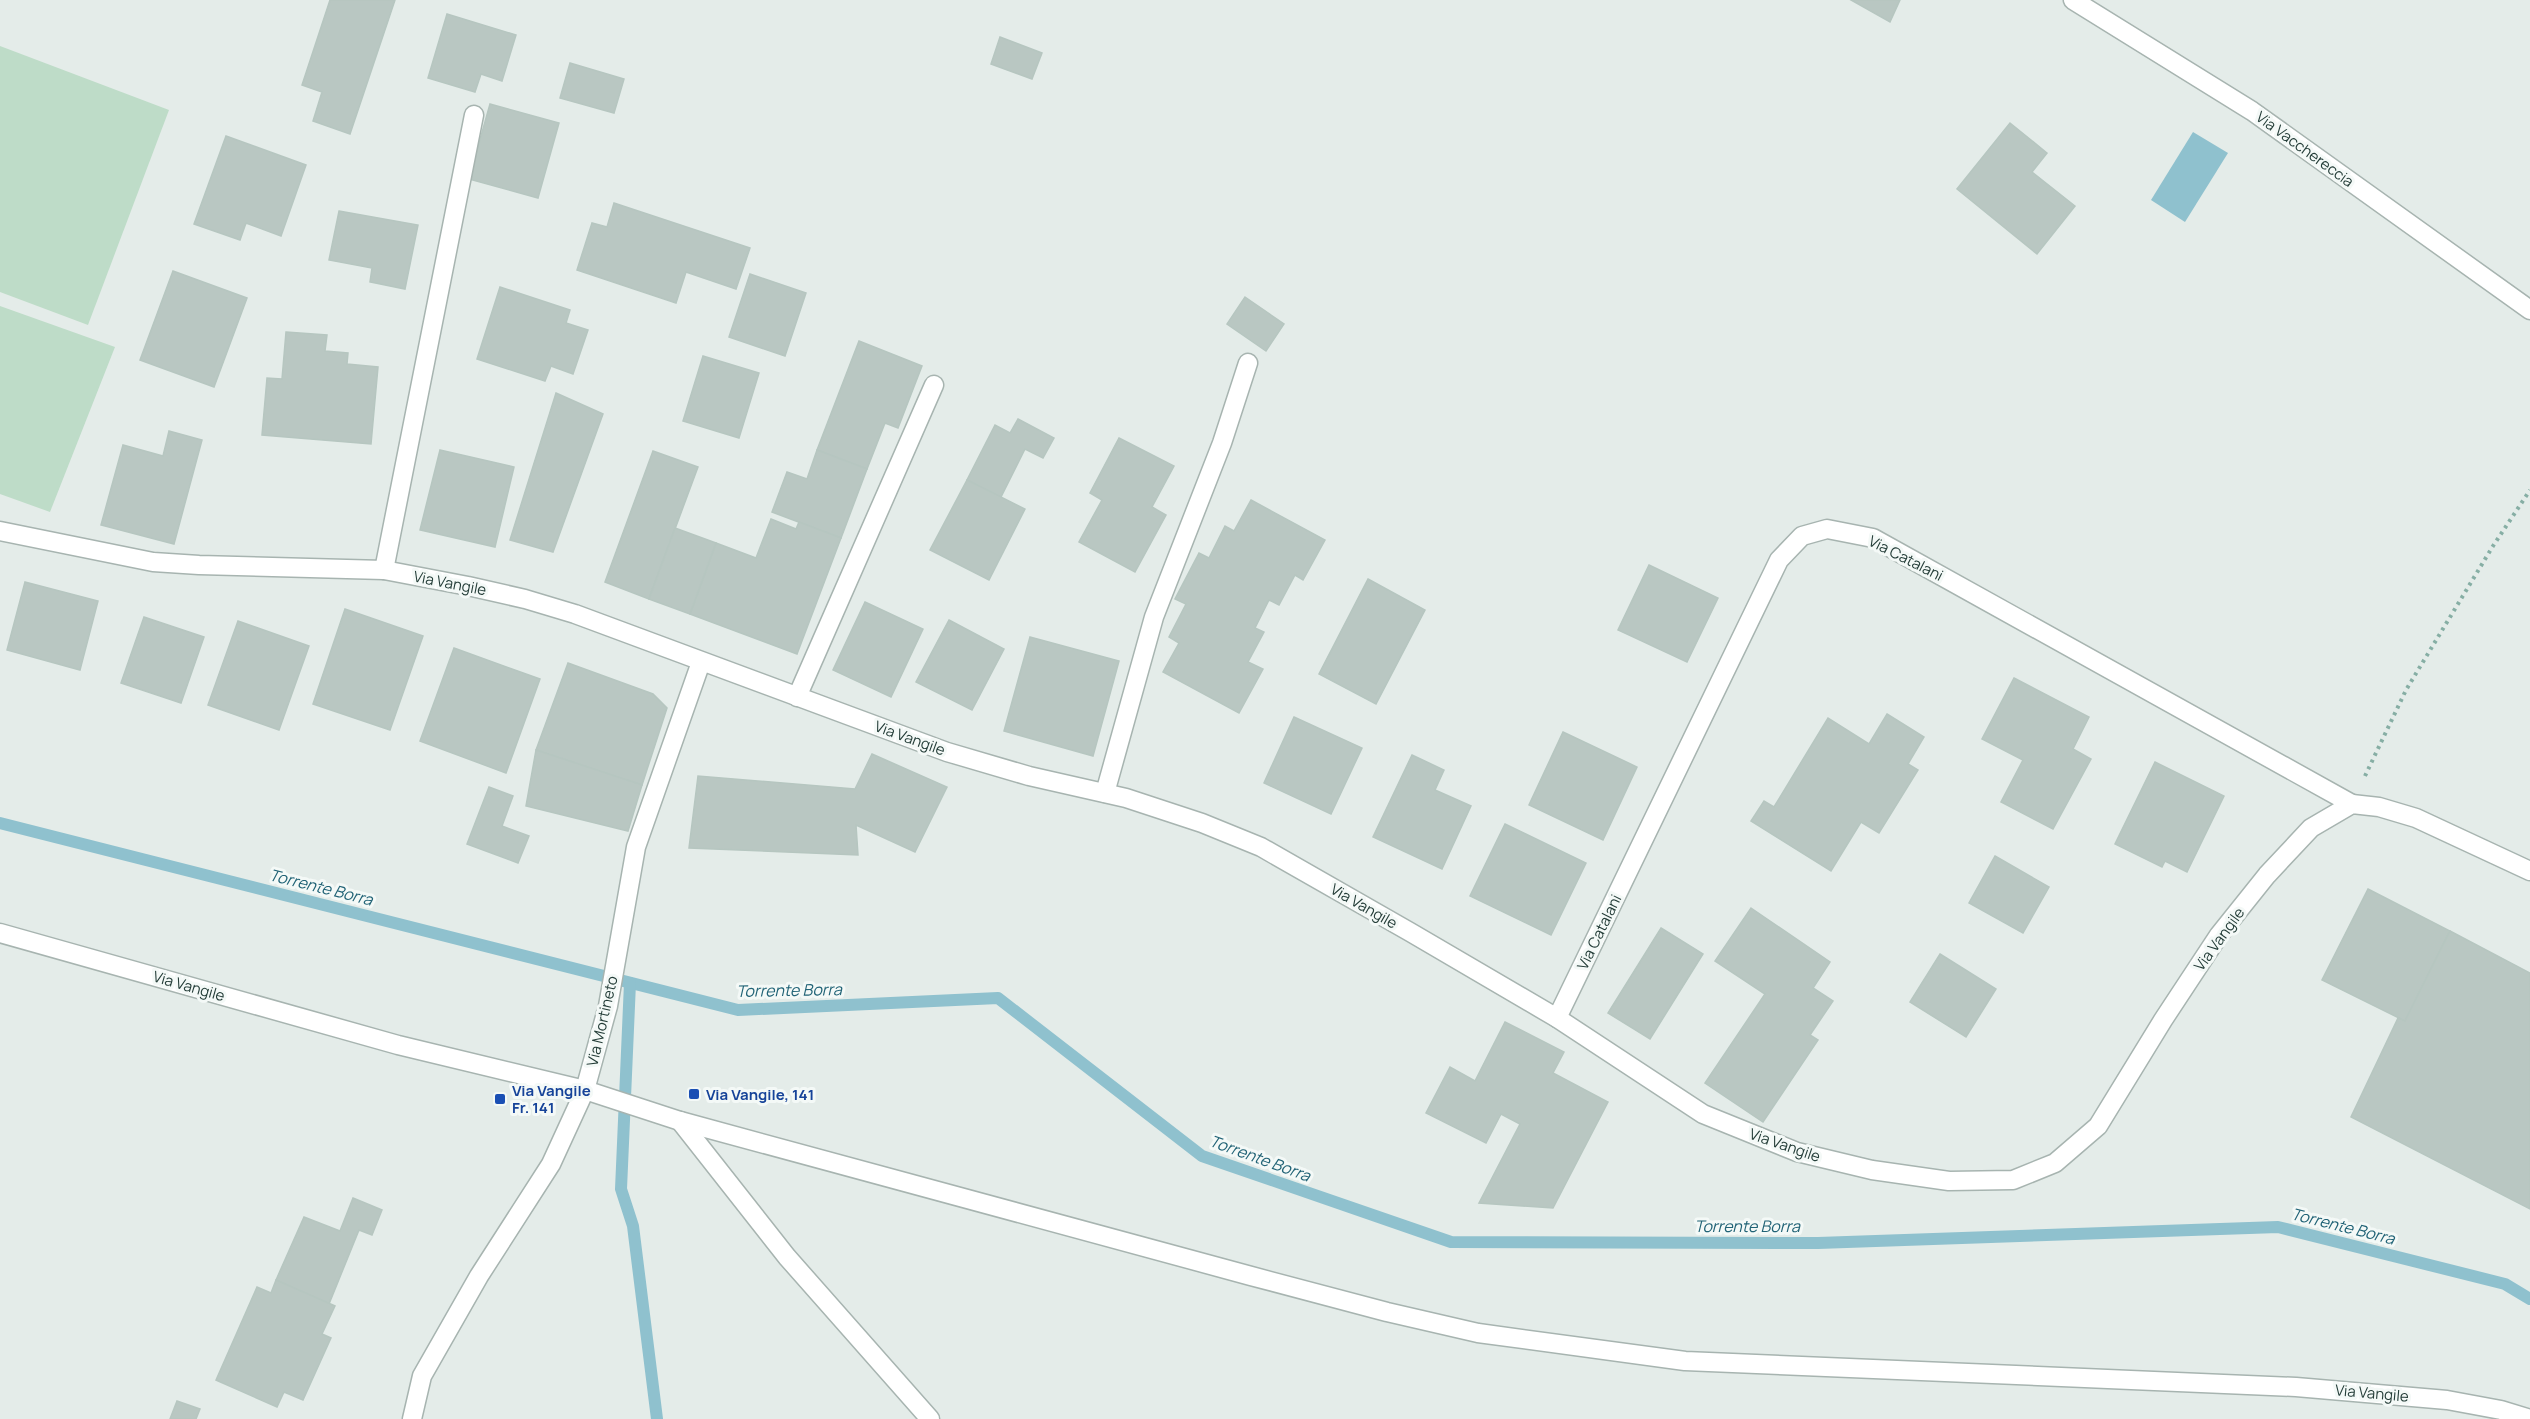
<svg xmlns="http://www.w3.org/2000/svg" width="2530" height="1419" viewBox="0 0 2530 1419" font-family="Manrope,sans-serif">
	<rect width="100%" height="100%" fill="#e4ece9"/>
	<g fill="#bedcc8">
		<path d="M0 46 169 110 88 325 0 292Z"/>
		<path d="M0 306 115 347 50 512 0 494Z"/>
	</g>
	<path fill="#8fc1ce" d="M2193 132 2228 153 2185 222 2151 200Z"/>
	<g fill="none" stroke-linecap="round" stroke-linejoin="round">
		<g stroke="#8fc1ce" stroke-width="12">
			<path d="M0 823 738 1010 998 998 1202 1156 1451 1242 1818 1243 2278 1227 2505 1284 2530 1299"/>
			<path d="M630 983 621 1189 633 1226 657 1419"/>
		</g>
	</g>
	<g fill="#b9c7c2" stroke="#b6c6c0" stroke-width="1.5">
		<path d="M330 0H395L350 134 313 121 322 92 302 85Z"/>
		<path d="M1851 0H1900L1890 22Z"/>
		<path d="M447 14 516 35 502 81 481 74 475 92 428 78Z"/>
		<path d="M1000 37 1042 53 1032 79 991 64Z"/>
		<path d="M570 63 624 79 614 113 560 98Z"/>
		<path d="M490 104 559 123 538 198 469 179Z"/>
		<path d="M2010 123 2047 153 2032 172 2075 206 2037 254 1957 189Z"/>
		<path d="M226 136 306 165 281 236 246 223 240 240 194 224Z"/>
		<path d="M614 203 750 248 736 289 686 272 676 303 577 270 592 223 607 227Z"/>
		<path d="M339 211 418 225 405 289 370 282 372 268 329 260Z"/>
		<path d="M173 271 247 298 214 387 140 360Z"/>
		<path d="M750 274 806 293 785 356 729 337Z"/>
		<path d="M500 287 570 310 566 323 588 330 573 374 551 366 545 381 477 359Z"/>
		<path d="M1245 297 1284 324 1266 351 1227 324Z"/>
		<path d="M286 332 327 335 325 351 348 353 347 364 378 367 371 444 262 435 267 378 282 379Z"/>
		<path d="M859 341 922 366 898 428 885 423 867 469 817 450Z"/>
		<path d="M703 356 759 373 739 438 683 421Z"/>
		<path d="M556 393 603 414 553 552 510 540Z"/>
		<path d="M1018 419 1054 438 1043 458 1025 449 1001 497 967 480 995 425 1010 433Z"/>
		<path d="M169 431 202 440 174 544 101 525 123 445 163 456Z"/>
		<path d="M1119 438 1174 466 1152 507 1166 515 1135 572 1079 542 1102 500 1090 493Z"/>
		<path d="M440 450 514 467 495 547 420 530Z"/>
		<path d="M817 450 867 469 841 538 772 512 787 472 807 479Z"/>
		<path d="M653 451 698 467 649 599 605 582Z"/>
		<path d="M967 480 1025 509 989 580 930 550Z"/>
		<path d="M1251 500 1325 540 1303 580 1295 575 1279 605 1269 600 1255 628 1264 632 1248 662 1263 669 1239 713 1163 672 1179 643 1169 637 1186 604 1175 599 1199 553 1209 558 1225 526 1234 531Z"/>
		<path d="M771 519 796 529 799 522 841 538 797 654 690 614 716 543 756 558Z"/>
		<path d="M675 528 716 543 690 614 649 599Z"/>
		<path d="M1649 565 1718 598 1687 662 1618 630Z"/>
		<path d="M1368 579 1425 610 1376 704 1319 674Z"/>
		<path d="M25 582 98 601 80 670 7 650Z"/>
		<path d="M865 602 923 629 891 697 833 670Z"/>
		<path d="M345 609 423 636 390 730 313 704Z"/>
		<path d="M144 617 204 637 181 703 121 683Z"/>
		<path d="M949 620 1004 649 972 710 916 682Z"/>
		<path d="M238 621 309 646 279 730 208 705Z"/>
		<path d="M1030 637 1119 661 1093 756 1004 731Z"/>
		<path d="M454 648 540 679 506 773 420 741Z"/>
		<path d="M568 663 653 694 667 708 642 785 536 750Z"/>
		<path d="M2014 678 2089 717 2073 749 2091 759 2053 829 2001 802 2023 760 1982 739Z"/>
		<path d="M1887 714 1924 737 1908 764 1918 770 1879 833 1861 822 1831 871 1751 821 1764 801 1774 807 1828 718 1869 744Z"/>
		<path d="M1294 717 1362 748 1331 814 1264 783Z"/>
		<path d="M1563 732 1637 767 1603 840 1529 805Z"/>
		<path d="M536 750 642 785 628 831 526 806Z"/>
		<path d="M872 754 947 787 915 852 856 825 858 855 689 848 698 776 855 789Z"/>
		<path d="M1412 755 1444 770 1435 790 1471 806 1442 869 1373 837Z"/>
		<path d="M2155 762 2224 796 2187 872 2165 861 2162 867 2115 844Z"/>
		<path d="M489 787 513 796 502 826 529 836 518 863 467 844Z"/>
		<path d="M1505 824 1586 863 1551 935 1470 896Z"/>
		<path d="M1995 856 2049 887 2023 933 1969 903Z"/>
		<path d="M2368 889 2450 931 2405 1021 2322 980Z"/>
		<path d="M1751 908 1830 962 1813 988 1833 1001 1810 1035 1818 1040 1763 1122 1705 1083 1765 994 1715 961Z"/>
		<path d="M1661 928 1703 954 1650 1039 1608 1013Z"/>
		<path d="M2450 931 2530 973V1209L2351 1117 2398 1018 2405 1021Z"/>
		<path d="M1940 954 1996 989 1966 1037 1910 1002Z"/>
		<path d="M1505 1022 1564 1052 1553 1073 1608 1102 1553 1208 1479 1203 1520 1124 1501 1114 1486 1143 1426 1113 1450 1067 1475 1081Z"/>
		<path d="M353 1198 382 1210 372 1235 359 1230 329 1304 276 1280 304 1217 340 1231Z"/>
		<path d="M276 1280 335 1306 322 1334 331 1338 303 1400 284 1392 277 1407 216 1380 257 1287 271 1293Z"/>
		<path d="M177 1401 200 1409 196 1419H170Z"/>
	</g>
	<g fill="none" stroke-linecap="round" stroke-linejoin="round">
		<defs>
			<g id="minor">
				<path d="M2073 0 2252 111 2530 310"/>
				<path d="M0 531 153 562 199 565 384 570 468 586 525 599 575 614 947 752 1029 776 1126 798 1202 823 1261 847 1410 932 1557 1018 1703 1114 1797 1152 1872 1170 1949 1181 2013 1180 2055 1163 2098 1126 2163 1020 2219 935 2267 875 2311 828 2352 804 2379 807 2416 818 2530 871"/>
				<path d="M384 570 474 115"/>
				<path d="M797 697 934 385"/>
				<path d="M1105 793 1154 617 1222 443 1248 363"/>
				<path d="M0 933 398 1045 585 1090 680 1121 1251 1276 1387 1312 1478 1333 1685 1361 2296 1387 2447 1400 2501 1410 2530 1419"/>
				<path d="M1557 1018 1779 560 1802 536 1827 529 1873 538 2352 804"/>
				<path d="M680 1121 787 1257 930 1419"/>
				<path d="M412 1419 422 1376 479 1276 551 1164 585 1090 608 1006 636 847 701 662"/>
			</g>
		</defs>
		<use href="#minor" stroke="#a7b4b0" stroke-width="21"/>
		<path stroke="#86aea4" stroke-width="4" stroke-dasharray="3 4.5" stroke-linecap="butt" d="M2365 776 2406 690 2493 546 2530 490"/>
		<use href="#minor" stroke="#fff" stroke-width="18"/>
	</g>
	<g fill="#1a4fb4" stroke="#f4f9f7" stroke-width="2">
		<rect x="688" y="1088" width="12" height="12" rx="3"/>
		<rect x="494" y="1093" width="12" height="12" rx="3"/>
	</g>
	<g text-anchor="middle" dominant-baseline="central" stroke-width="6" stroke-linejoin="round" paint-order="stroke">
		<g font-size="15" fill="#243d38" stroke="#f4f9f7">
			<text transform="translate(2305 149) rotate(36)">Via Vacchereccia</text>
			<text transform="translate(1906 558) rotate(27)">Via Catalani</text>
			<text transform="translate(450 583) rotate(11)">Via Vangile</text>
			<text transform="translate(910 738) rotate(20)">Via Vangile</text>
			<text transform="translate(1364 906) rotate(30)">Via Vangile</text>
			<text transform="translate(1599 932) rotate(-64)">Via Catalani</text>
			<text transform="translate(2219 939) rotate(-54)">Via Vangile</text>
			<text transform="translate(189 986) rotate(16)">Via Vangile</text>
			<text transform="translate(602 1021) rotate(-77)">Via Mortineto</text>
			<text transform="translate(1785 1145) rotate(19)">Via Vangile</text>
			<text transform="translate(2372 1393) rotate(5)">Via Vangile</text>
		</g>
		<g font-size="15" font-weight="bold" fill="#164399" stroke="#f4f9f7" text-anchor="start">
			<text x="512" y="1090">Via Vangile<tspan x="512" dy="17">Fr. 141</tspan></text>
			<text x="706" y="1094">Via Vangile, 141</text>
		</g>
		<g font-size="16" font-style="italic" fill="#216376" stroke="#f4f9f7">
			<text transform="translate(321 887) rotate(14)">Torrente Borra</text>
			<text transform="translate(789 990) rotate(-1)">Torrente Borra</text>
			<text transform="translate(1260 1158) rotate(20)">Torrente Borra</text>
			<text x="1747" y="1226">Torrente Borra</text>
			<text transform="translate(2343 1226) rotate(14)">Torrente Borra</text>
		</g>
	</g>
</svg>
